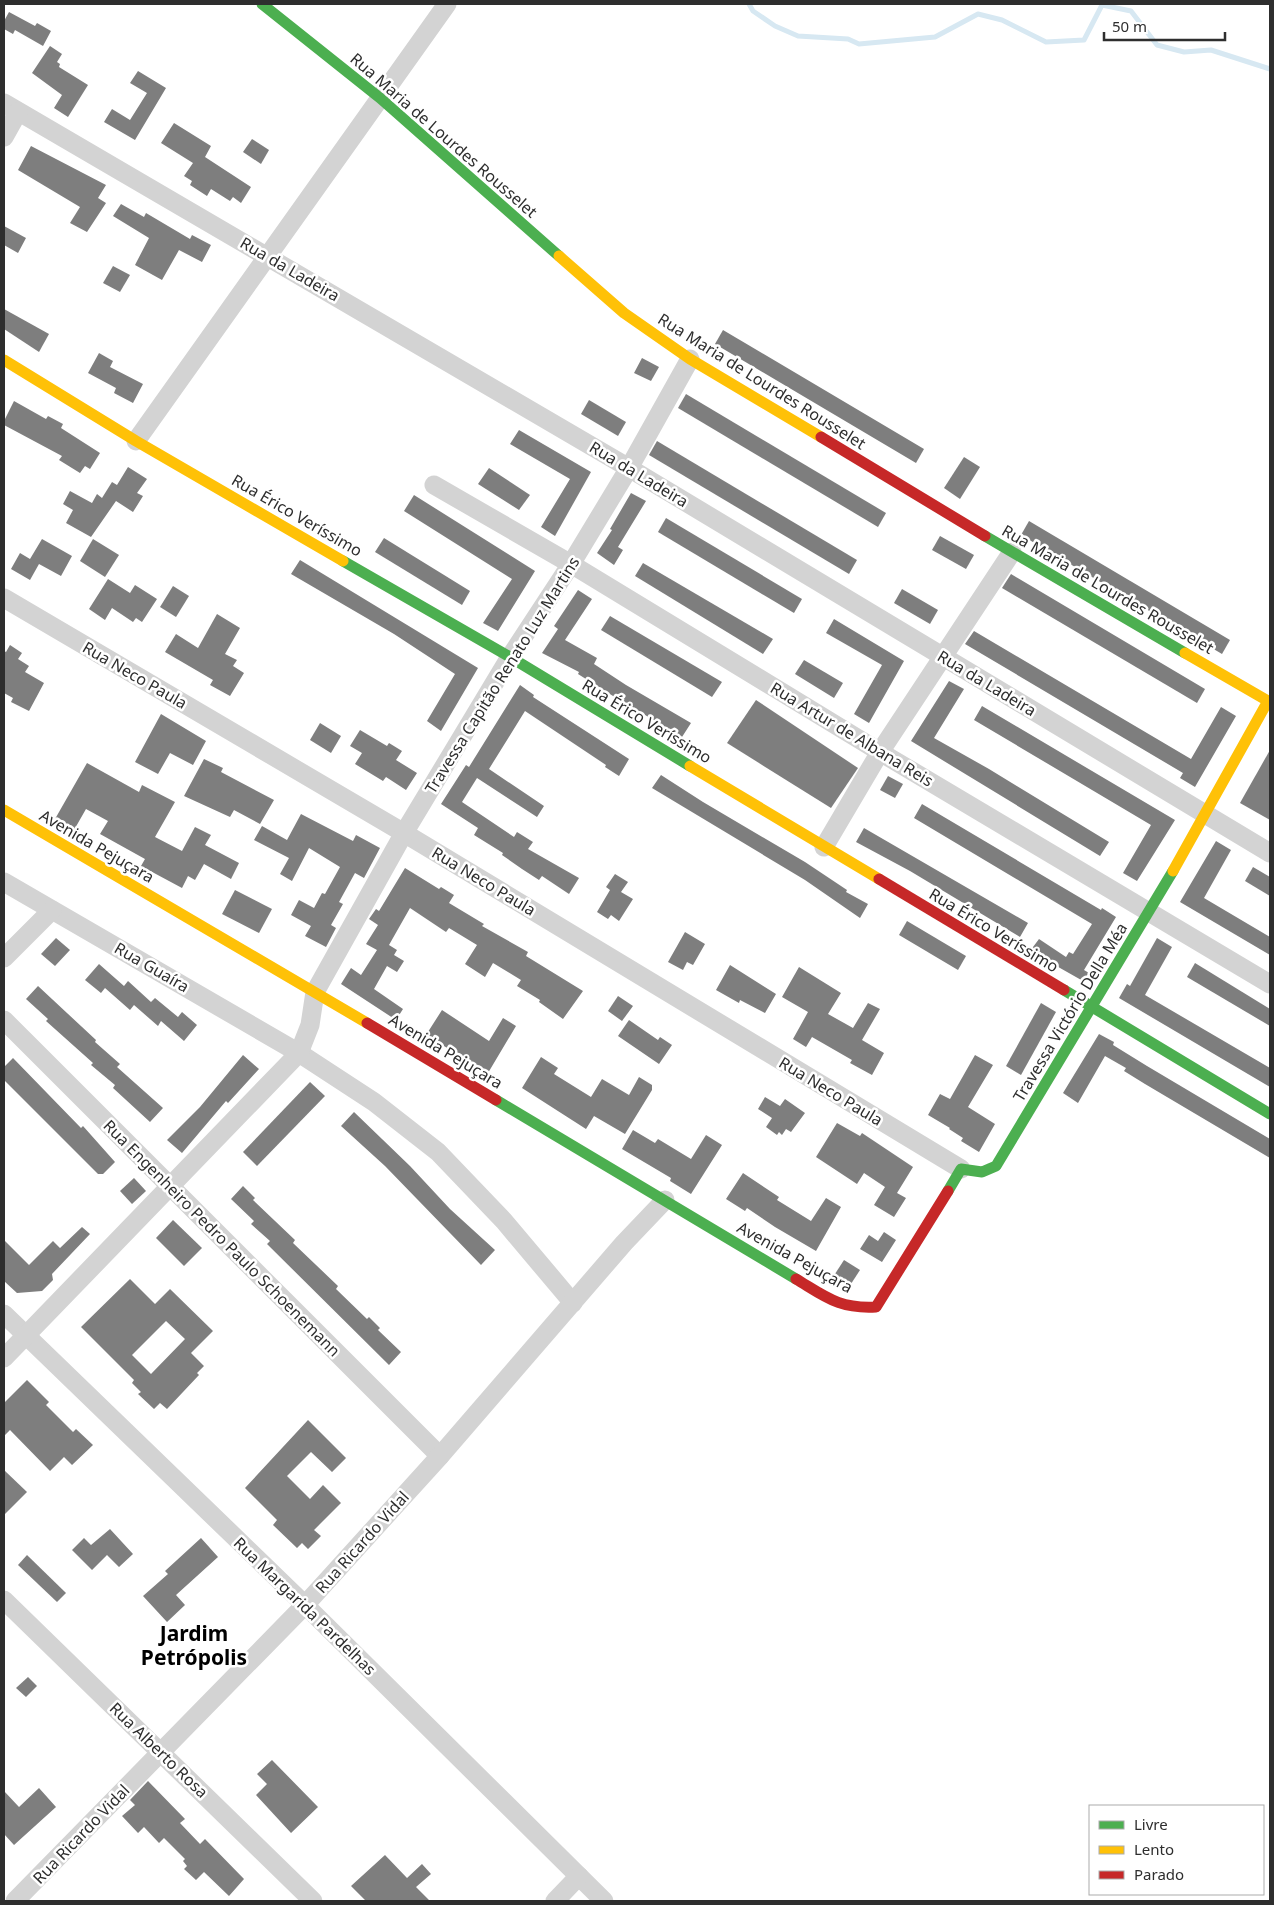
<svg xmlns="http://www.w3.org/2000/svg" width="1274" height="1905" viewBox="0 0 1274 1905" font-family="'Noto Sans',sans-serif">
	<rect width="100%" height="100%" fill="#fff"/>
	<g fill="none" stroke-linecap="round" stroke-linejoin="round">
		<path stroke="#d7e8f2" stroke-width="5" d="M749 4 753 11 775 26 798 36 848 39 859 44 935 37 978 14 1002 20 1046 42 1084 40 1102 5 1131 11 1157 45 1184 52 1211 50 1270 69"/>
	</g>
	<g fill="#7e7e7e" fill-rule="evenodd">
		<path d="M9 12 35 26 37 23 51 31 43 46 15 30 13 34 4 29V21Z"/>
		<path d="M50 46 62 54 57 62 60 64 59 67 88 85 68 117 54 108 62 95 32 73Z"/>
		<path d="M138 71 166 88 135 140 104 122 112 109 130 120 147 93 130 83Z"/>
		<path d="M174 123 211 146 205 157 251 187 241 203 233 197 230 201 211 189 207 196 190 185 192 181 184 176 193 163 161 143Z"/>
		<path d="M252 139 269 150 261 164 243 152Z"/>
		<path d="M31 146 106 185 98 198 106 203 87 232 70 223 80 207 18 170Z"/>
		<path d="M121 204 144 217 146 213 190 239 192 235 211 245 202 262 179 250 162 280 135 265 149 238 113 216Z"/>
		<path d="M4 226 26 238 18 253 4 245Z"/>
		<path d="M113 266 130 275 120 292 103 283Z"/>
		<path d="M4 309 49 334 39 352 4 329Z"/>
		<path d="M723 330 924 449 916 463 715 344Z"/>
		<path d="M99 353 113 361 110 367 143 384 133 403 114 393 116 388 88 373Z"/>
		<path d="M642 358 659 367 651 381 634 373Z"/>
		<path d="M686 394 886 513 878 527 678 408Z"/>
		<path d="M589 400 626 422 618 436 581 414Z"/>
		<path d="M14 401 46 419 48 416 63 424 61 428 100 453 90 469 85 466 80 473 59 460 62 456 4 425V421Z"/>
		<path d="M519 430 591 472 555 536 541 527 570 479 510 444Z"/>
		<path d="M657 441 857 560 849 574 649 455Z"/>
		<path d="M964 457 980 467 960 499 944 488Z"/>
		<path d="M128 467 147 479 137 493 143 496 133 512 116 501 91 537 66 523 73 510 63 504 70 491 92 503 97 494 102 498 112 482 117 485Z"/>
		<path d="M489 468 530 495 519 510 478 484Z"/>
		<path d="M631 493 646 501 618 547 623 550 614 565 597 553 612 530 610 529Z"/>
		<path d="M414 495 535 571 498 631 483 623 512 579 404 511Z"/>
		<path d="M666 518 802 599 794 613 658 532Z"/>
		<path d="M1029 521 1230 640 1222 654 1021 535Z"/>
		<path d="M940 536 974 555 966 569 932 550Z"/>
		<path d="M384 538 470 591 462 605 375 552Z"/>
		<path d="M42 539 72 556 61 576 39 564 30 580 11 569 20 553 30 559Z"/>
		<path d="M93 539 119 555 105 577 80 561Z"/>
		<path d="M300 560 478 668 441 731 427 721 455 674 394 634 291 574Z"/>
		<path d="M643 563 773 639 763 654 635 576Z"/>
		<path d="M1011 574 1205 689 1197 703 1002 588Z"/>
		<path d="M108 579 130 593 135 585 157 599 142 622 136 618 133 622 112 608 105 620 89 609Z"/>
		<path d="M173 586 189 596 176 617 160 607Z"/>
		<path d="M902 589 938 610 930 624 894 603Z"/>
		<path d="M578 590 592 599 565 640 597 658 594 664 626 685 691 723 682 737 608 693 578 674 579 672 542 653 558 629 554 626Z"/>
		<path d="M217 614 240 628 225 654 237 660 233 666 244 673 230 696 210 685 213 680 165 652 176 634 198 648Z"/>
		<path d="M610 616 722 682 712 697 601 630Z"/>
		<path d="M834 619 904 661 869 723 854 714 882 665 826 633Z"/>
		<path d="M974 631 1191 759 1221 707 1236 716 1195 787 1180 778 1183 773 965 644Z"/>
		<path d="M10 645 22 653 18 659 29 666 25 672 44 683 29 711 11 702 13 698 4 693V651L6 652Z"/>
		<path d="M804 660 843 683 834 698 795 674Z"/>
		<path d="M949 681 964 689 934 738 989 769 1109 842 1100 856 911 741Z"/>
		<path d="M520 685 534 695 533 697 629 759 619 776 605 767 606 765 525 711 489 769 544 806 537 817 477 778 462 802 514 837 517 832 533 842 528 849 579 878 569 894 542 876 539 880 522 869 502 855 503 853 474 835 478 828 441 804 466 765 469 767Z"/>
		<path d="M756 700 858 768 831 808 727 743Z"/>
		<path d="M982 706 1175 820 1137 881 1123 873 1151 825 974 720Z"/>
		<path d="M161 714 206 741 193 765 170 753 158 774 135 762Z"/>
		<path d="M320 723 341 736 331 753 310 740Z"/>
		<path d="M360 730 387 746 389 743 402 751 396 760 417 773 406 790 386 777 383 781 355 764 362 753 350 746Z"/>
		<path d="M1270 750V820L1240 803Z"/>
		<path d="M204 759 223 768 221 772 274 800 260 824 234 810 230 817 184 796Z"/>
		<path d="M87 763 139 792 142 785 175 802 155 837 182 851 195 827 211 835 205 845 239 863 231 879 204 864 195 880 188 876 182 888 141 866 145 859 100 834 108 821 86 809 74 830 55 819Z"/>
		<path d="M661 775 703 802 805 862 847 890 846 892 868 904 860 918 805 880 652 788Z"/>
		<path d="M888 776 903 784 895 798 880 790Z"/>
		<path d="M922 804 1101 910 1102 908 1116 917 1084 970 1089 973 1083 981 1030 951 1039 939 1066 957 1069 952 1073 954 1092 924 914 818Z"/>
		<path d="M301 814 353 841 356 835 380 848 364 878 355 873 339 902 343 904 331 925 336 928 326 947 305 936 311 926 291 915 299 900 314 908 322 893 325 894 340 867 309 848 292 881 280 874 289 858 254 840 262 826 287 840Z"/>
		<path d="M864 828 1028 923 1020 937 910 871 856 842Z"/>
		<path d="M1216 841 1231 850 1204 898 1270 937V955L1180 902Z"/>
		<path d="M1253 867 1270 877V896L1245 881Z"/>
		<path d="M405 868 439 889 441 887 454 895 449 903 484 924 482 926 528 952 526 956 583 991 563 1019 539 1002 540 1000 517 986 521 980 493 963 485 977 465 964 477 945 449 928 446 932 410 908 389 945 397 950 394 955 404 961 397 972 387 966 374 989 403 1009 396 1020 341 984 351 968 361 975 377 950 366 944 378 925 369 919 376 909 379 911Z"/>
		<path d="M615 874 628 882 621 892 633 899 619 921 611 915 608 919 597 912 610 890 606 887Z"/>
		<path d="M235 890 272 909 259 933 222 914Z"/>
		<path d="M907 921 966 956 958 970 899 935Z"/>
		<path d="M685 932 705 944 693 965 687 962 683 970 668 962Z"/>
		<path d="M56 938 70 950 55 966 41 954Z"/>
		<path d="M1157 938 1172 947 1145 995 1270 1068V1087L1119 998 1127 984 1130 986Z"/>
		<path d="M1195 963 1270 1009V1026L1187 977Z"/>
		<path d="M99 964 124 986 128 981 151 1002 155 998 178 1017 182 1012 197 1025 184 1041 161 1021 158 1026 134 1005 130 1010 105 988 101 993 85 980Z"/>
		<path d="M730 965 776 994 765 1013 740 1000 739 1003 716 990Z"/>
		<path d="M799 967 841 993 828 1014 853 1028 868 1003 880 1009 862 1040 884 1053 872 1075 850 1063 852 1060 812 1037 806 1047 793 1039 808 1012 782 997Z"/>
		<path d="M38 986 96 1040 95 1042 120 1064 117 1067 163 1108 150 1122 113 1088 115 1085 91 1065 93 1063 46 1021 48 1019 26 999Z"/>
		<path d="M618 996 633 1006 622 1021 608 1011Z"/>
		<path d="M1041 1003 1056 1012 1021 1075 1006 1066Z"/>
		<path d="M442 1010 489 1041 503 1018 516 1026 488 1073 426 1035Z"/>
		<path d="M629 1020 658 1040 660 1037 672 1045 659 1064 618 1036Z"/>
		<path d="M1099 1034 1114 1042 1113 1045 1147 1066 1270 1139V1158L1145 1084 1124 1071 1126 1068 1105 1056 1078 1103 1063 1093Z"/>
		<path d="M243 1055 259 1069 228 1103 226 1101 182 1153 167 1140 200 1107Z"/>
		<path d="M975 1055 993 1065 968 1107 995 1124 979 1152 961 1141 963 1138 949 1129 950 1128 928 1115 940 1094 950 1099Z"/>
		<path d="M541 1057 558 1068 554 1074 591 1097 602 1079 629 1095 639 1077 652 1085V1090L625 1134 594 1116 586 1129 522 1088Z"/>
		<path d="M13 1058 81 1128 83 1126 115 1162 103 1174H98L4 1080V1067Z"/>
		<path d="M310 1082 325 1096 257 1166 243 1152Z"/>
		<path d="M765 1097 780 1106 785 1099 805 1113 791 1132 786 1129 782 1135 779 1132 777 1135 766 1127 772 1118 758 1109Z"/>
		<path d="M354 1112 410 1166 450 1209 495 1250 481 1265 385 1166 341 1126Z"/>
		<path d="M837 1123 860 1136 862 1133 913 1167 897 1193 906 1198 894 1217 874 1205 885 1187 864 1173 857 1184 816 1157Z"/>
		<path d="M633 1130 655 1143 658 1139 691 1159 706 1135 722 1145 691 1194 670 1181 671 1178 622 1149Z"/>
		<path d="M743 1173 779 1197 777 1200 811 1221 826 1198 841 1207 816 1251 775 1227 747 1208 745 1211 726 1199Z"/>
		<path d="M134 1178 146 1191 132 1204 120 1191Z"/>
		<path d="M243 1186 255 1198 253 1200 295 1240 293 1243 338 1286 336 1289 367 1319 369 1317 380 1328 378 1330 401 1352 389 1365 267 1244 270 1241 251 1224 254 1221 231 1199Z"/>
		<path d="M173 1220 202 1248 184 1266 156 1238Z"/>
		<path d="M82 1227 90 1234 52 1274 53 1280 42 1291 17 1293 4 1281V1240L29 1265 53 1241 60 1248Z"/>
		<path d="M884 1232 896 1240 882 1262 860 1249 869 1235 878 1241Z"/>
		<path d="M844 1260 860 1270 849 1287 833 1277Z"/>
		<path d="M130 1279 155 1304 170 1289 213 1331 191 1353 204 1366 197 1373 199 1375 167 1409 160 1403 154 1409 138 1394 141 1392 132 1383 134 1380 81 1327ZM166 1321 185 1339 151 1374 132 1355Z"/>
		<path d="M27 1380 49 1402 46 1405 73 1432 76 1429 93 1445 72 1465 64 1457 50 1471 10 1430 4 1436V1403Z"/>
		<path d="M308 1420 346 1458 332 1472 311 1452 287 1476 310 1499 323 1485 341 1503 314 1530 321 1536 308 1549 302 1543 297 1548 273 1525 277 1520 245 1488Z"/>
		<path d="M4 1470 27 1492 4 1515Z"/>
		<path d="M110 1529 133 1554 119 1567 107 1555 92 1570 72 1550 84 1538 91 1545Z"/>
		<path d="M201 1538 218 1557 176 1595 185 1605 167 1622 143 1596 168 1574 165 1571Z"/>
		<path d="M27 1555 66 1593 57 1602 18 1565Z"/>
		<path d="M28 1677 37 1686 26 1697 16 1688Z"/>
		<path d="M272 1760 318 1807 291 1833 256 1795 267 1784 257 1774Z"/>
		<path d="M148 1781 185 1819 180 1823 200 1844 205 1839 244 1879 229 1896 204 1872 196 1880 184 1869 187 1866 183 1861 185 1859 164 1838 159 1843 144 1827 138 1833 122 1816 135 1805 130 1800Z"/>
		<path d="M39 1788 56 1807 14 1845 4 1834V1791L19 1807Z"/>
		<path d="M385 1855 407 1878 422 1864 431 1874 416 1887 430 1901H366L351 1886Z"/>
	</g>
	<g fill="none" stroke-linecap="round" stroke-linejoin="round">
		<g stroke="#d3d3d3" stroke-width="19">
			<path d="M4 103 629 468 1270 853"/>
			<path d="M4 137 18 112"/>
			<path d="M136 441 447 4"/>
			<path d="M434 485 571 564 880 752 1270 984"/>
			<path d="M4 598 404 833 961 1169"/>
			<path d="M824 847 880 752 1012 552"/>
			<path d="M4 882 299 1053 374 1102 438 1152 504 1221 573 1303"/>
			<path d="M4 958 52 910"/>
			<path d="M4 1020 440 1456"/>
			<path d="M4 1314 305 1605 604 1901"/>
			<path d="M4 1358 299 1053 310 1025 315 992 404 833 510 657 571 564 629 468 690 359"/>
			<path d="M4 1600 313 1901"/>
			<path d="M15 1901 305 1605 440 1456 624 1243 665 1200"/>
			<path d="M555 1901 579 1876"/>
		</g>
		<g stroke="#4caf50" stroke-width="11">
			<path d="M262 4 380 98 559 256"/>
			<path d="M985 536 1185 653"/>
			<path d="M343 561 510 657 690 766"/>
			<path d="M1064 990 1270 1114"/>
			<path d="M496 1100 796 1279"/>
			<path d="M948 1191 961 1169 982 1172 996 1166 1173 871"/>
		</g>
		<g stroke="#ffc107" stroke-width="11">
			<path d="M559 256 624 313 690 359 821 437"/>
			<path d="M4 360 136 441 343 561"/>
			<path d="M690 766 879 879"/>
			<path d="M4 810 367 1023"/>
			<path d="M1173 871 1268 701 1185 653"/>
		</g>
		<g stroke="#c62828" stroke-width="11">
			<path d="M821 437 985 536"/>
			<path d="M879 879 1064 990"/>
			<path d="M367 1023 496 1100"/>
			<path d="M796 1279C826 1297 839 1309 876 1307L948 1191"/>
		</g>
	</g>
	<g text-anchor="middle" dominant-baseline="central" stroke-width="5" stroke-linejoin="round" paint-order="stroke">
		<g font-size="16" fill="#2e2e2e" stroke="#fff">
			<text transform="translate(444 135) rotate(41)">Rua Maria de Lourdes Rousselet</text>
			<text transform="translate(290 269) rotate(30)">Rua da Ladeira</text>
			<text transform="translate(762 381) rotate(32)">Rua Maria de Lourdes Rousselet</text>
			<text transform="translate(639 474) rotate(31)">Rua da Ladeira</text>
			<text transform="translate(297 515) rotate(30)">Rua Érico Veríssimo</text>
			<text transform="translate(1108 589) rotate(30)">Rua Maria de Lourdes Rousselet</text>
			<text transform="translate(135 675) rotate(30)">Rua Neco Paula</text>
			<text transform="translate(502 675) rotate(-58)">Travessa Capitão Renato Luz Martins</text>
			<text transform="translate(987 683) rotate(31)">Rua da Ladeira</text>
			<text transform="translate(647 721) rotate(31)">Rua Érico Veríssimo</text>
			<text transform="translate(852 734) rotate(31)">Rua Artur de Albana Reis</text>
			<text transform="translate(97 846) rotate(30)">Avenida Pejuçara</text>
			<text transform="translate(484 881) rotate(31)">Rua Neco Paula</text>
			<text transform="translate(994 930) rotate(31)">Rua Érico Veríssimo</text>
			<text transform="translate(152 967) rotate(30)">Rua Guaíra</text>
			<text transform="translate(1070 1012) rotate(-59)">Travessa Victório Della Méa</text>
			<text transform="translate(446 1051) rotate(31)">Avenida Pejuçara</text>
			<text transform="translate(831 1091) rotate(31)">Rua Neco Paula</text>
			<text transform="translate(222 1238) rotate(45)">Rua Engenheiro Pedro Paulo Schoenemann</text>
			<text transform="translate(795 1257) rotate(29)">Avenida Pejuçara</text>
			<text transform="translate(362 1542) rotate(-48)">Rua Ricardo Vidal</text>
			<text transform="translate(305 1606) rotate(44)">Rua Margarida Pardelhas</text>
			<text transform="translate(159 1750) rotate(44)">Rua Alberto Rosa</text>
			<text transform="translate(81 1834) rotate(-46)">Rua Ricardo Vidal</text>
		</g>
		<g font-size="21" font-weight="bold" fill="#000" stroke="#fff">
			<text x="194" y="1633">Jardim<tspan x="194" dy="24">Petrópolis</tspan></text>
		</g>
	</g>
	<rect width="1274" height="1905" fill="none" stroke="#2e2e2e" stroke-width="10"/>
	<rect x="1089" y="1805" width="175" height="90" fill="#ffffff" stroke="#ababab"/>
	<rect x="1099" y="1821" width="25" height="8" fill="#4caf50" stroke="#ababab"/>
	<text x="1134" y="1830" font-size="15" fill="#2e2e2e">Livre</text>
	<rect x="1099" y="1846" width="25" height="8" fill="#ffc107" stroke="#ababab"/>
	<text x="1134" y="1855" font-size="15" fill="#2e2e2e">Lento</text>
	<rect x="1099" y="1871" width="25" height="8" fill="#c62828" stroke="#ababab"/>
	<text x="1134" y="1880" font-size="15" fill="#2e2e2e">Parado</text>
	<path d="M1104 32v8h121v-8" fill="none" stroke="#2e2e2e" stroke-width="2.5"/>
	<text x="1112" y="32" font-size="15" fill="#2e2e2e" stroke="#ffffff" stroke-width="4" paint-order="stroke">50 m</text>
</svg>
